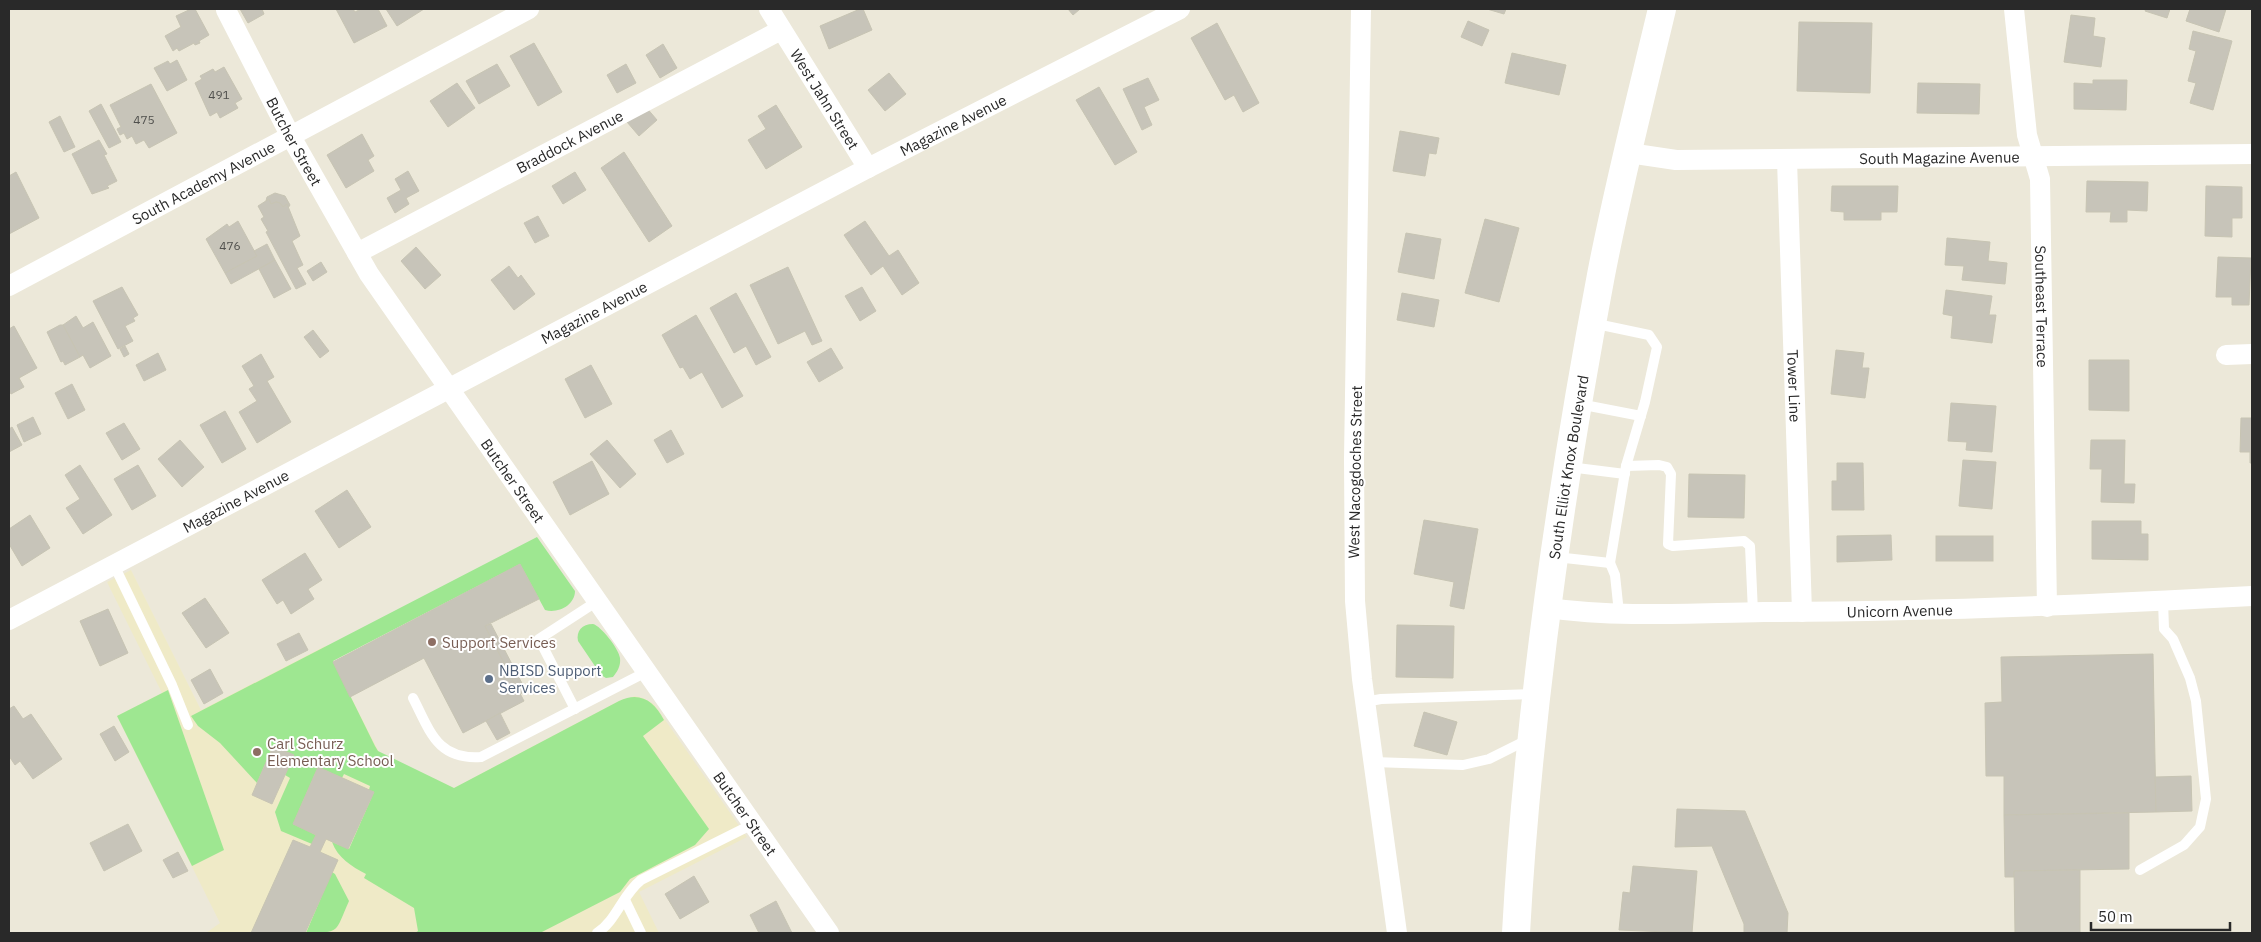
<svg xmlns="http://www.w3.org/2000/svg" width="2261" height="942" viewBox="0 0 2261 942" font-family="'IBM Plex Sans',sans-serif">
	<rect width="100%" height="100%" fill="#ece8d9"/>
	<path fill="#efeac7" d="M131 570 201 710 325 646 380 754 454 788 619 701 635 696 643 698 654 704 747 837 639 892 659 933H206L220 923 117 716 162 693 107 582Z"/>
	<g fill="#9ee791">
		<path d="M537 537 575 591C575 605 558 614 545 610L520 564 333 661 375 746 378 751 454 788 619 701C640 691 654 701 664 720L643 736 709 829 695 845 630 879 620 892 540 933H415L418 931 414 908 364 878 366 874C351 866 338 858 332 842L349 849 374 792 369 790 370 786 344 774 342 778 318 767 293 824 316 835 312 844 281 831 275 812 290 778 285 775 294 755 273 746 257 783 220 743 198 726 191 716Z"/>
		<path d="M593 624C601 626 619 649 620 658 621 666 617 672 613 677L606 678 601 675 578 641C576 631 582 624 593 624Z"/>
		<path d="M168 690 224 850 192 866 117 716Z"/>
		<path d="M332 872 335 874 349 901C335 932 341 933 306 933Z"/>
	</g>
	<g fill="#c7c4b9" stroke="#c7c4b3">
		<path d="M191 9H195L209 35 199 41 200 43 195 45 194 43 179 51 177 48 173 51 165 36 181 27 176 16Z"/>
		<path d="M240 9H262L264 14 248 23Z"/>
		<path d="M336 9H353L355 12 361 9H378L387 26 354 43Z"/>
		<path d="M386 9H424L397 26Z"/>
		<path d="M860 9H863L872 30 829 49 820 26Z"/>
		<path d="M1068 9H1080L1073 15Z"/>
		<path d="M1487 9H1506L1504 14Z"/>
		<path d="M2146 9H2170L2167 18 2145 11Z"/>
		<path d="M2190 9H2226L2219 32 2186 21Z"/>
		<path d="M2071 15 2095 18 2093 36 2105 38 2101 67 2064 62Z"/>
		<path d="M1468 21 1489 30 1482 46 1461 37Z"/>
		<path d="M1799 22 1872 23 1870 93 1797 91Z"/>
		<path d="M1217 23 1259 103 1243 112 1234 95 1225 100 1191 38Z"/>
		<path d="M2193 31 2232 41 2213 110 2190 103 2196 83 2188 81 2196 51 2189 49Z"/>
		<path d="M534 43 562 92 538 106 510 56Z"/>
		<path d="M663 44 677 68 660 78 646 55Z"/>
		<path d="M1512 53 1566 65 1559 95 1505 83Z"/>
		<path d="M177 60 187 80 167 91 154 68 168 61 170 64Z"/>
		<path d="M497 64 510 86 479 104 466 81Z"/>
		<path d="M626 64 636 83 617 93 607 75Z"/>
		<path d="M224 67 242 99 235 103 238 108 220 118 217 112 210 116 195 83 202 79 200 76 213 69 215 72Z"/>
		<path d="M889 73 906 94 885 111 868 90Z"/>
		<path d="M1148 78 1159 100 1144 107 1152 125 1142 130 1123 89Z"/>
		<path d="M2093 80H2127L2126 110 2074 109V83L2093 84Z"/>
		<path d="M457 83 475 108 448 127 430 101Z"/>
		<path d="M1918 83 1980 84 1979 114 1917 113Z"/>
		<path d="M151 84 177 133 149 148 144 140 136 144 132 136 127 139 124 133 120 135 117 129 121 127 110 105Z"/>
		<path d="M1099 87 1137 152 1115 165 1076 100Z"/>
		<path d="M101 104 121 142 109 148 89 111Z"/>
		<path d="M776 105 802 147 766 169 748 140 766 129 758 116Z"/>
		<path d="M645 106 657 120 639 136 627 122Z"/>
		<path d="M60 116 75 147 64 152 49 122Z"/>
		<path d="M1400 131 1439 138 1436 154 1429 153 1425 176 1393 171Z"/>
		<path d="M362 134 374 156 368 160 374 171 346 188 327 155Z"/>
		<path d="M99 140 107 154 104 155 117 181 107 186 109 188 92 194 72 154Z"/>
		<path d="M624 152 672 226 649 242 601 168Z"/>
		<path d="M408 171 419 191 406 198 409 204 395 213 387 198 401 190 395 179Z"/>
		<path d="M16 172 39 218 9 234V176Z"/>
		<path d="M575 172 586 190 563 204 552 186Z"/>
		<path d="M2087 181 2148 182 2147 211 2127 210V222H2110L2111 212H2086Z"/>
		<path d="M1832 186H1898L1897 212H1881V220H1844V212L1831 211Z"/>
		<path d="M2206 186 2242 187V218H2232V237L2205 236Z"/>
		<path d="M275 193 285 196 290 205 288 208 287 204 283 207 280 203 276 202 271 204 269 199 266 201 267 197Z"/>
		<path d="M269 199 271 204 276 202 280 203 283 207 287 204 300 236 292 241 303 265 297 268 306 284 296 289 266 232 268 231 261 219 264 217 258 206Z"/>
		<path d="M538 216 549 236 535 243 524 223Z"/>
		<path d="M1485 219 1519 228 1499 302 1465 293Z"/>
		<path d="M238 221 257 256 225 273 206 239 227 224 229 227Z"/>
		<path d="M865 221 889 256 898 250 919 283 902 295 883 266 871 275 844 235Z"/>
		<path d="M1406 233 1441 239 1434 279 1398 272Z"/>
		<path d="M1947 238 1990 242 1988 261 2007 263 2005 284 1962 280 1964 266 1945 265Z"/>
		<path d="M267 244 275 260 231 284 225 273 257 256 254 251Z"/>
		<path d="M416 247 441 275 425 289 401 261Z"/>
		<path d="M2218 257 2251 258 2249 305H2232V297H2216Z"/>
		<path d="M275 260 291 289 274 298 259 269Z"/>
		<path d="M321 262 327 272 313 281 307 271Z"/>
		<path d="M509 266 518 278 521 275 535 294 514 310 491 280Z"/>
		<path d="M788 267 822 341 812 345 805 331 778 344 750 285Z"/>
		<path d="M122 287 138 315 133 318 135 321 125 326 133 341 118 349 93 301Z"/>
		<path d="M862 287 876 311 860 321 845 296Z"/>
		<path d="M1946 290 1992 296 1989 315H1996L1992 343 1951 338 1953 316 1943 314Z"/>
		<path d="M736 293 771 357 756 365 746 346 734 353 710 308Z"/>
		<path d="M1402 293 1439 300 1434 327 1397 320Z"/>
		<path d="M696 315 743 396 722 408 702 372 690 379 683 367 680 368 662 335Z"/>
		<path d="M76 316 83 328 93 322 111 356 90 368 83 355 80 357 63 325Z"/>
		<path d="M60 325H63L80 357 65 365 63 361 61 362 47 332Z"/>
		<path d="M14 326 37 368 19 378 24 387 11 394 9 390V329Z"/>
		<path d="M313 330 329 351 320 358 304 337Z"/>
		<path d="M125 346 129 354 124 357 120 349Z"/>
		<path d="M831 348 843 368 819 382 807 362Z"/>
		<path d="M1836 350 1864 353 1862 368H1869L1865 398 1831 394Z"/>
		<path d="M158 353 166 370 144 381 136 365Z"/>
		<path d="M261 354 274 377 267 381 291 422 257 443 239 412 257 401 249 389 254 386 242 366Z"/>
		<path d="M2089 360H2129V411L2089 410Z"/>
		<path d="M591 365 612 404 585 418 565 379Z"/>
		<path d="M72 384 85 410 68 419 55 393Z"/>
		<path d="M1951 403 1996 406 1992 452 1966 450 1967 442 1948 441Z"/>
		<path d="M225 411 246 449 222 463 200 425Z"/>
		<path d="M33 417 41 434 24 442 17 425Z"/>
		<path d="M2241 418H2252V463H2250V452H2240Z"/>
		<path d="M124 423 140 449 122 460 106 433Z"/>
		<path d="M12 427 22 445 9 452V429Z"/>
		<path d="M671 430 684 454 667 463 654 440Z"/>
		<path d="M180 440 204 467 182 487 158 459Z"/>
		<path d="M607 440 636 474 620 488 590 454Z"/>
		<path d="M2091 440H2125L2124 484H2135L2134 503 2101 502 2102 469H2090Z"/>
		<path d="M1963 460 1996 462 1992 509 1959 506Z"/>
		<path d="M592 461 609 494 570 515 553 482Z"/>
		<path d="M1837 463H1863L1864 510H1832V481H1837Z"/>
		<path d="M80 465 112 515 83 534 66 508 80 499 65 475Z"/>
		<path d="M138 465 156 496 132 510 114 479Z"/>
		<path d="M1689 474 1745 475 1744 518 1688 517Z"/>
		<path d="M347 490 371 527 339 548 315 511Z"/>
		<path d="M30 515 50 548 22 566 9 544V529Z"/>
		<path d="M1424 520 1478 529 1464 609 1450 606 1454 582 1414 574Z"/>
		<path d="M2092 521H2141V534H2148V560L2092 559Z"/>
		<path d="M1891 535 1892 560 1837 562V536Z"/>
		<rect x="1936" y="536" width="57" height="25"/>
		<path d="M305 553 322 580 308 589 314 599 291 614 283 600 277 604 262 580Z"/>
		<path d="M520 564 539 599 485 626 524 701 463 733 424 658 350 697 333 662Z"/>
		<path d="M205 598 229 633 206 648 182 613Z"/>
		<path d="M108 609 128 653 100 666 80 621Z"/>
		<path d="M491 624 526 691 520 694 485 626Z"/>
		<path d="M1397 625 1454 626 1453 678 1396 677Z"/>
		<path d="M299 633 308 650 286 661 277 644Z"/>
		<path d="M2153 654 2156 812 2004 815V776H1986L1985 703 2002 702 2001 657Z"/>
		<path d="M210 669 223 693 204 704 191 680Z"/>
		<path d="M14 706 23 719 31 714 62 759 33 779 20 761 15 765 9 756V709Z"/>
		<path d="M1424 712 1457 722 1447 755 1414 746Z"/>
		<path d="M500 713 510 733 497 740 486 721Z"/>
		<path d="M114 726 129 752 115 761 100 734Z"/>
		<path d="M273 746 294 755 272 804 252 795Z"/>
		<path d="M318 767 374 792 348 849 326 839 320 852 338 860 305 933H251L293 840 310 847 316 835 293 824Z"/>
		<path d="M2191 776 2192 811 2156 812 2155 777Z"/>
		<path d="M1677 809 1745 811 1788 913 1787 933H1744V924L1712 846 1675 847Z"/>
		<path d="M2129 813V869L2014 871V877H2005L2004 815Z"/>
		<path d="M128 824 142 851 104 871 90 843Z"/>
		<path d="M178 852 188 871 173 878 163 860Z"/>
		<path d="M1633 866 1697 871 1692 933 1619 930 1623 892 1630 893Z"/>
		<path d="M2080 870V933H2015L2014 871Z"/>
		<path d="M694 876 709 902 680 919 665 894Z"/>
		<path d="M776 901 792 933H759L750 915Z"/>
	</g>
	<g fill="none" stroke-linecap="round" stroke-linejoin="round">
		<g stroke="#fff" stroke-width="10">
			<path d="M1579 404 1641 416"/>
			<path d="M1626 466 1659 465 1667 467 1671 474 1668 544 1673 546 1744 541 1750 546 1753 612"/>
			<path d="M1569 467 1625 474"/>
			<path d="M1556 557 1610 563 1626 466 1645 402 1657 347 1649 335 1592 323"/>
			<path d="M1610 563 1615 575 1619 613"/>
			<path d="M114 565 172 685 188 725"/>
			<path d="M413 698C430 731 437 760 481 757L648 671"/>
			<path d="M1365 702 1381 699 1536 694"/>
			<path d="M575 709 539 639 599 600"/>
			<path d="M1373 762 1463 765 1489 759 1529 739"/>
			<path d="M2140 870 2184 845 2200 827 2206 799 2196 701 2190 678 2173 639 2164 629 2163 601"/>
			<path d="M625 900 641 933"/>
			<path d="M597 933C617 920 622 895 641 880L753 824"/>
		</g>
		<g stroke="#fff" stroke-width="20">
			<path id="s1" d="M769 9 868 168"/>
			<path d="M1361 9 1354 459 1355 601 1362 679 1397 933"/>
			<path id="s2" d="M2014 9 2027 135 2040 179 2047 607"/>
			<path id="s3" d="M226 10 290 135 369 274 829 933"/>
			<path id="s4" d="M1629 153 1676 160 2252 154"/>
			<path id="s5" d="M1787 160 1802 612"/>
			<path id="s6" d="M357 253 781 30"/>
			<path id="s7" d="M9 286 529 9"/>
			<path d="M2226 355 2252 354"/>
			<path id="s8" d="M1548 608C1619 618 1692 613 1764 612 1927 612 2089 605 2252 596"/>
			<path id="s9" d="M9 620 868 168 1180 9"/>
		</g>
		<path stroke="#fff" stroke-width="28" id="s10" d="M1516 933C1528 713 1560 492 1601 275 1618 186 1641 97 1662 9"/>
	</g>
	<g fill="#8d6e63" stroke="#fff" stroke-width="2">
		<circle cx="432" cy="642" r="5"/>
		<circle cx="257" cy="752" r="5"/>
	</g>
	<circle fill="#5c6f8a" stroke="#fff" stroke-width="2" cx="489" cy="679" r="5"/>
	<g text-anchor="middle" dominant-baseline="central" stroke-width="4" stroke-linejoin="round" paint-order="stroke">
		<g font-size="12" fill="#50504d">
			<text x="219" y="94">491</text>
			<text x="144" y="119">475</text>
			<text x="230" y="245">476</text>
		</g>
		<g font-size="15" fill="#292929" stroke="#fff">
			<text stroke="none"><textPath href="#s1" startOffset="106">West Jahn Street</textPath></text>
			<text stroke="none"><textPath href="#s9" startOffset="1066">Magazine Avenue</textPath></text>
			<text stroke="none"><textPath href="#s3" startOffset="148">Butcher Street</textPath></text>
			<text stroke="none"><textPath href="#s6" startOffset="240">Braddock Avenue</textPath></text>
			<text stroke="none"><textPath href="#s4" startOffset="311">South Magazine Avenue</textPath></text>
			<text stroke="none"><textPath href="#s7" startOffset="220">South Academy Avenue</textPath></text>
			<text stroke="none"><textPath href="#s2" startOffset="300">Southeast Terrace</textPath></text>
			<text stroke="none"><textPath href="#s9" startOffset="661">Magazine Avenue</textPath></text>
			<text stroke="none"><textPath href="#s5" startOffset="226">Tower Line</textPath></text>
			<text stroke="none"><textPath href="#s10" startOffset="469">South Elliot Knox Boulevard</textPath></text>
			<text transform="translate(1355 472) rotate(-89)">West Nacogdoches Street</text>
			<text stroke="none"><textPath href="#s3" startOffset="552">Butcher Street</textPath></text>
			<text stroke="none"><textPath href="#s9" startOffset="256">Magazine Avenue</textPath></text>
			<text stroke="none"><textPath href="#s8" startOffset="352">Unicorn Avenue</textPath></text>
			<text stroke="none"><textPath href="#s3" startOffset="958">Butcher Street</textPath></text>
		</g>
		<g font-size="15" fill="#785e54" stroke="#fff" text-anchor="start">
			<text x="442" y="642">Support Services</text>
			<text x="267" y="743">Carl Schurz<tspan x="267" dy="17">Elementary School</tspan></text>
		</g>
		<g font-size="15" fill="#4e5e75" stroke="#fff" text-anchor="start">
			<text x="499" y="670">NBISD Support<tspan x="499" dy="17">Services</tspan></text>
		</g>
	</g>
	<rect width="2261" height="942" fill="none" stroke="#292929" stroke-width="20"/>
	<path d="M2091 922v8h139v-8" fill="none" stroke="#292929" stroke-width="2.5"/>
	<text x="2098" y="922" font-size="15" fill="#292929" stroke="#ffffff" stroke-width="4" paint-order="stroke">50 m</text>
</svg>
